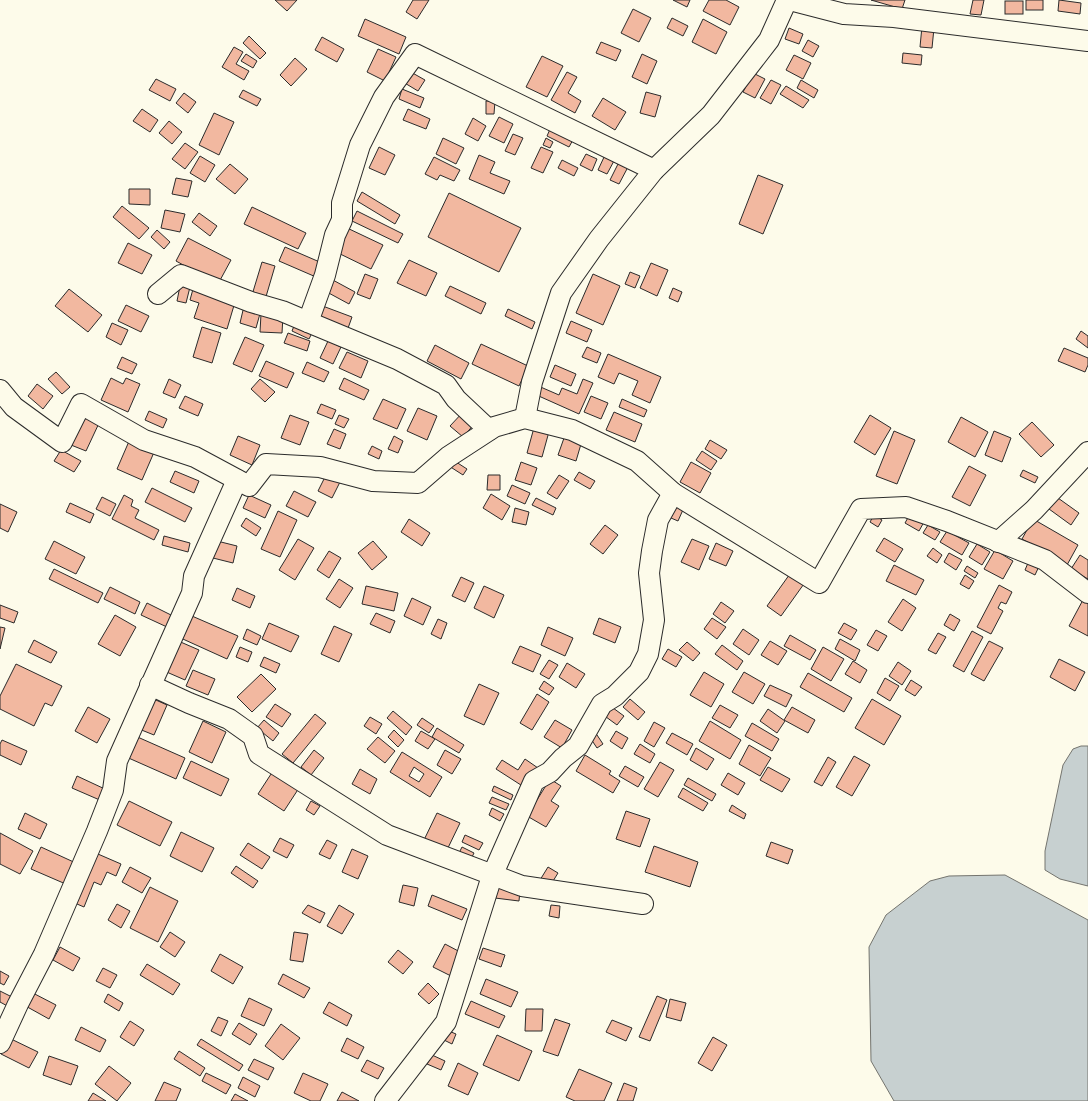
<svg xmlns="http://www.w3.org/2000/svg" width="1088" height="1101" viewBox="0 0 1088 1101" font-family="'Source Serif 4',serif">
	<rect width="100%" height="100%" fill="#fdfbea"/>
	<g fill="#c7d0d0" stroke="#74746e">
		<path d="M1081 746H1088V886L1060 879 1045 870V851L1063 765 1073 749Z"/>
		<path d="M1005 875 1088 920V1101H894L871 1061 869 947 886 915 930 881 949 876Z"/>
	</g>
	<g fill="#f2b8a0" stroke="#2b2b2b" fill-rule="evenodd">
		<path d="M275 0H297L287 11Z"/>
		<path d="M413 0H429L417 19 406 12Z"/>
		<path d="M673 0H690L687 7Z"/>
		<path d="M709 0H726L739 7 730 25 703 11Z"/>
		<path d="M871 0H905L902 9Z"/>
		<path d="M973 0H984L981 15 970 14Z"/>
		<rect x="1026" y="0" width="17" height="10"/>
		<path d="M1059 0 1081 3 1080 14 1058 11Z"/>
		<rect x="1005" y="1" width="18" height="13"/>
		<path d="M633 9 651 18 639 42 621 33Z"/>
		<path d="M672 18 688 26 683 36 667 28Z"/>
		<path d="M365 19 406 37 399 54 358 36Z"/>
		<path d="M703 19 727 32 716 54 692 42Z"/>
		<path d="M922 26 934 28 932 48 920 47Z"/>
		<path d="M789 28 803 34 799 44 785 39Z"/>
		<path d="M249 36 266 53 260 59 243 43Z"/>
		<path d="M322 37 344 49 337 62 315 50Z"/>
		<path d="M808 40 819 46 813 57 802 51Z"/>
		<path d="M601 42 621 50 616 61 596 53Z"/>
		<path d="M234 47 243 52 236 64 249 71 244 80 222 67Z"/>
		<path d="M378 49 396 57 385 81 367 72Z"/>
		<path d="M903 53 922 55 921 65 902 63Z"/>
		<path d="M246 54 257 61 253 68 241 61Z"/>
		<path d="M642 54 657 61 647 84 632 77Z"/>
		<path d="M794 55 811 63 803 79 786 70Z"/>
		<path d="M542 56 563 66 547 97 526 87Z"/>
		<path d="M295 58 307 69 291 86 280 75Z"/>
		<path d="M409 71 425 80 418 91 403 82Z"/>
		<path d="M567 72 577 77 568 93 581 101 575 113 551 100Z"/>
		<path d="M753 73 765 79 755 98 743 92Z"/>
		<path d="M156 79 176 89 170 101 149 90Z"/>
		<path d="M771 80 781 85 771 104 760 98Z"/>
		<path d="M801 80 818 90 814 98 797 88Z"/>
		<path d="M786 86 809 100 803 108 780 94Z"/>
		<path d="M402 89 424 98 420 108 399 99Z"/>
		<path d="M243 90 261 99 257 106 239 97Z"/>
		<path d="M646 92 661 96 655 117 640 113Z"/>
		<path d="M184 93 196 102 188 113 176 103Z"/>
		<path d="M603 98 626 112 615 130 592 116Z"/>
		<path d="M486 101H495L494 114H486Z"/>
		<path d="M142 109 158 120 150 132 133 121Z"/>
		<path d="M408 109 430 119 426 129 403 120Z"/>
		<path d="M214 113 234 122 219 155 199 145Z"/>
		<path d="M499 117 513 124 504 143 489 136Z"/>
		<path d="M473 118 486 126 478 141 465 134Z"/>
		<path d="M169 121 182 132 172 144 159 133Z"/>
		<path d="M551 127 574 138 569 147 547 136Z"/>
		<path d="M513 134 523 138 515 155 505 151Z"/>
		<path d="M443 138 464 148 456 164 436 154Z"/>
		<path d="M546 138 553 142 550 148 543 145Z"/>
		<path d="M185 143 198 152 185 169 172 159Z"/>
		<path d="M379 147 395 155 385 175 369 168Z"/>
		<path d="M541 147 553 152 543 173 531 168Z"/>
		<path d="M586 154 597 159 592 171 580 165Z"/>
		<path d="M479 155 495 162 490 173 510 181 504 194 469 179Z"/>
		<path d="M605 155 615 159 607 174 598 170Z"/>
		<path d="M200 156 215 165 205 182 190 173Z"/>
		<path d="M434 157 460 170 454 181 440 175 437 180 425 174Z"/>
		<path d="M562 160 578 168 574 176 558 168Z"/>
		<path d="M619 162 628 167 619 184 610 180Z"/>
		<path d="M230 164 248 179 235 194 216 179Z"/>
		<path d="M758 175 783 185 763 234 739 224Z"/>
		<path d="M176 178 192 181 188 197 172 194Z"/>
		<path d="M129 189H150V205L129 204Z"/>
		<path d="M362 192 400 215 395 224 357 201Z"/>
		<path d="M449 193 521 228 499 272 428 237Z"/>
		<path d="M122 206 149 228 139 239 113 217Z"/>
		<path d="M252 207 306 233 298 249 244 224Z"/>
		<path d="M165 210 185 214 180 232 161 228Z"/>
		<path d="M357 211 403 234 398 243 352 221Z"/>
		<path d="M199 213 217 226 210 236 192 222Z"/>
		<path d="M345 227 383 245 371 269 334 251Z"/>
		<path d="M157 230 170 242 164 249 151 237Z"/>
		<path d="M188 238 231 260 218 284 176 261Z"/>
		<path d="M128 243 152 255 142 274 118 263Z"/>
		<path d="M285 247 322 263 316 277 279 261Z"/>
		<path d="M409 260 437 273 426 296 397 283Z"/>
		<path d="M262 262 275 266 265 300 252 295Z"/>
		<path d="M651 263 668 270 657 296 640 288Z"/>
		<path d="M630 272 640 276 635 288 625 284Z"/>
		<path d="M365 274 378 279 370 299 357 294Z"/>
		<path d="M593 274 620 286 603 325 576 313Z"/>
		<path d="M331 279 355 292 349 304 325 291Z"/>
		<path d="M180 286 190 287 186 303 177 301Z"/>
		<path d="M450 286 486 303 481 314 445 296Z"/>
		<path d="M673 288 682 292 678 302 669 298Z"/>
		<path d="M69 289 102 315 88 332 55 306Z"/>
		<path d="M193 289 235 302 227 329 194 318 199 303 190 300Z"/>
		<path d="M126 305 149 316 141 332 118 321Z"/>
		<path d="M320 305 352 317 347 331 314 319Z"/>
		<path d="M244 306 261 310 256 328 240 323Z"/>
		<path d="M508 309 535 322 532 329 505 316Z"/>
		<path d="M261 314 283 316 282 333 260 332Z"/>
		<path d="M296 321 314 329 309 339 292 331Z"/>
		<path d="M571 321 592 330 587 342 566 333Z"/>
		<path d="M112 323 128 330 121 345 106 337Z"/>
		<path d="M202 327 221 333 212 363 193 357Z"/>
		<path d="M1081 331 1088 336V348L1076 339Z"/>
		<path d="M288 333 310 341 307 351 284 343Z"/>
		<path d="M245 337 264 345 252 372 233 364Z"/>
		<path d="M328 341 341 347 333 364 320 358Z"/>
		<path d="M481 344 528 366 519 386 472 364Z"/>
		<path d="M435 345 469 363 461 379 427 361Z"/>
		<path d="M587 347 601 353 597 363 582 357Z"/>
		<path d="M1064 348 1088 358V365L1085 372 1058 361Z"/>
		<path d="M347 352 368 361 361 378 339 368Z"/>
		<path d="M608 354 661 377 650 403 632 395 638 381 619 373 614 384 598 377Z"/>
		<path d="M122 357 137 364 132 374 117 368Z"/>
		<path d="M266 361 294 373 287 388 259 376Z"/>
		<path d="M307 362 329 372 324 382 302 373Z"/>
		<path d="M555 365 576 374 571 386 550 377Z"/>
		<path d="M56 372 70 387 62 394 48 379Z"/>
		<path d="M111 378 123 384 126 378 140 384 128 412 101 400Z"/>
		<path d="M344 378 369 390 364 400 339 389Z"/>
		<path d="M169 379 181 385 175 398 163 393Z"/>
		<path d="M260 379 275 392 265 402 251 389Z"/>
		<path d="M583 379 593 383 579 414 532 393 536 385 559 395 562 388 577 394Z"/>
		<path d="M37 384 53 396 43 409 28 396Z"/>
		<path d="M185 396 203 404 198 416 179 408Z"/>
		<path d="M591 396 608 403 601 419 584 412Z"/>
		<path d="M383 399 406 409 397 429 373 419Z"/>
		<path d="M622 399 647 410 644 417 619 407Z"/>
		<path d="M321 404 336 410 332 419 317 413Z"/>
		<path d="M418 408 437 416 427 440 407 431Z"/>
		<path d="M149 411 167 419 163 428 145 420Z"/>
		<path d="M464 411 476 422 463 437 450 426Z"/>
		<path d="M80 412 100 421 86 451 66 443Z"/>
		<path d="M614 412 642 424 635 442 606 430Z"/>
		<path d="M290 415 309 422 300 445 281 438Z"/>
		<path d="M339 415 349 419 344 428 335 424Z"/>
		<path d="M870 415 891 428 875 455 854 442Z"/>
		<path d="M961 417 988 432 975 457 948 442Z"/>
		<path d="M1032 422 1054 445 1041 457 1019 434Z"/>
		<path d="M535 424 550 428 542 457 527 453Z"/>
		<path d="M334 429 346 434 340 449 327 444Z"/>
		<path d="M894 431 915 440 897 484 876 476Z"/>
		<path d="M994 431 1011 438 1002 462 985 455Z"/>
		<path d="M238 436 260 445 252 465 230 455Z"/>
		<path d="M394 436 403 441 398 453 388 449Z"/>
		<path d="M564 438 581 444 576 461 558 455Z"/>
		<path d="M130 439 155 450 142 480 117 469Z"/>
		<path d="M710 440 727 450 721 459 705 449Z"/>
		<path d="M372 446 382 451 379 459 368 454Z"/>
		<path d="M61 450 81 461 74 472 54 461Z"/>
		<path d="M702 451 717 461 711 470 696 460Z"/>
		<path d="M453 460 467 469 463 475 449 466Z"/>
		<path d="M521 462 537 468 531 485 515 480Z"/>
		<path d="M691 462 711 473 700 493 680 482Z"/>
		<path d="M969 466 986 475 970 506 952 497Z"/>
		<path d="M1023 470 1038 477 1035 483 1020 476Z"/>
		<path d="M175 471 199 481 194 493 170 482Z"/>
		<path d="M579 472 595 481 590 489 574 480Z"/>
		<path d="M327 473 341 480 332 498 318 491Z"/>
		<path d="M488 475H500V490H487Z"/>
		<path d="M559 475 569 481 557 499 547 493Z"/>
		<path d="M512 485 530 493 525 504 507 496Z"/>
		<path d="M152 488 192 508 185 522 145 502Z"/>
		<path d="M294 491 316 502 308 517 286 506Z"/>
		<path d="M491 494 510 506 502 520 483 508Z"/>
		<path d="M124 495 133 500 131 506 139 510 135 518 159 530 154 540 112 519Z"/>
		<path d="M249 495 271 505 265 518 243 508Z"/>
		<path d="M102 497 116 504 110 516 96 509Z"/>
		<path d="M672 497 686 503 678 521 664 515Z"/>
		<path d="M536 498 556 508 553 515 532 505Z"/>
		<path d="M1058 498 1079 513 1071 525 1049 509Z"/>
		<path d="M70 503 94 514 90 523 66 512Z"/>
		<path d="M0 504 17 512 8 532 0 528Z"/>
		<path d="M515 508 529 512 526 525 512 522Z"/>
		<path d="M278 511 297 520 280 557 261 549Z"/>
		<path d="M910 514 924 522 919 531 905 523Z"/>
		<path d="M874 515 882 520 878 527 870 522Z"/>
		<path d="M246 518 261 528 256 536 241 526Z"/>
		<path d="M409 519 430 533 422 546 401 532Z"/>
		<path d="M1033 519 1078 545 1067 565 1022 539Z"/>
		<path d="M605 525 618 535 603 554 590 544Z"/>
		<path d="M928 525 940 532 935 540 923 533Z"/>
		<path d="M947 531 969 543 962 555 940 542Z"/>
		<path d="M164 536 190 543 188 552 162 545Z"/>
		<path d="M884 538 903 549 895 562 876 551Z"/>
		<path d="M298 539 314 548 295 580 279 570Z"/>
		<path d="M692 539 709 546 699 570 681 562Z"/>
		<path d="M54 541 85 557 76 574 45 559Z"/>
		<path d="M217 541 237 546 233 563 213 558Z"/>
		<path d="M373 541 387 557 372 570 358 553Z"/>
		<path d="M716 543 733 551 726 566 709 559Z"/>
		<path d="M977 544 990 552 982 565 969 557Z"/>
		<path d="M933 548 942 555 937 563 927 556Z"/>
		<path d="M995 550 1013 561 1003 579 984 569Z"/>
		<path d="M329 551 341 558 329 578 317 570Z"/>
		<path d="M949 553 962 560 956 570 944 562Z"/>
		<path d="M1080 555 1088 560V579L1071 569Z"/>
		<path d="M1031 556 1041 562 1035 575 1025 570Z"/>
		<path d="M894 565 924 580 916 595 886 581Z"/>
		<path d="M967 566 978 573 975 578 964 571Z"/>
		<path d="M54 569 103 593 98 603 49 579Z"/>
		<path d="M792 571 806 581 781 616 767 606Z"/>
		<path d="M965 575 974 581 969 589 960 584Z"/>
		<path d="M461 577 474 583 465 602 452 596Z"/>
		<path d="M339 579 353 588 340 608 326 599Z"/>
		<path d="M999 585 1012 592 1006 604 1001 602 998 608 1003 611 991 634 977 627Z"/>
		<path d="M366 586 398 593 394 611 362 604Z"/>
		<path d="M484 586 504 595 494 618 474 608Z"/>
		<path d="M110 587 140 602 135 614 104 599Z"/>
		<path d="M237 588 255 596 250 608 232 600Z"/>
		<path d="M412 598 431 607 423 625 404 616Z"/>
		<path d="M1084 598 1088 600V636L1069 626Z"/>
		<path d="M903 599 916 608 902 631 888 622Z"/>
		<path d="M721 602 734 611 725 623 713 614Z"/>
		<path d="M147 603 173 616 167 627 141 615Z"/>
		<path d="M0 605 18 612 14 623 0 618Z"/>
		<path d="M185 613 238 636 227 659 174 635Z"/>
		<path d="M376 613 395 621 390 633 370 624Z"/>
		<path d="M950 614 960 620 954 631 944 625Z"/>
		<path d="M115 615 136 627 120 656 98 644Z"/>
		<path d="M599 618 621 627 615 643 593 634Z"/>
		<path d="M712 618 726 627 717 639 704 629Z"/>
		<path d="M438 619 447 623 441 639 431 634Z"/>
		<path d="M269 623 299 636 291 652 262 639Z"/>
		<path d="M844 623 857 630 851 640 838 633Z"/>
		<path d="M334 626 352 634 339 662 321 654Z"/>
		<path d="M0 627 5 628 0 649Z"/>
		<path d="M548 627 573 638 565 656 541 645Z"/>
		<path d="M247 629 261 636 257 645 243 639Z"/>
		<path d="M743 629 759 640 749 655 733 644Z"/>
		<path d="M876 630 887 636 878 651 867 645Z"/>
		<path d="M972 631 983 637 964 672 953 666Z"/>
		<path d="M938 633 946 637 936 654 928 650Z"/>
		<path d="M790 635 816 650 810 660 784 646Z"/>
		<path d="M840 639 860 650 855 661 835 649Z"/>
		<path d="M34 640 57 652 51 663 28 652Z"/>
		<path d="M176 640 199 650 185 680 162 670Z"/>
		<path d="M770 641 787 651 778 665 761 655Z"/>
		<path d="M989 641 1003 648 984 681 971 674Z"/>
		<path d="M687 642 700 653 693 661 679 650Z"/>
		<path d="M722 645 743 661 737 670 715 654Z"/>
		<path d="M520 646 541 655 533 672 512 663Z"/>
		<path d="M240 647 252 652 248 662 236 657Z"/>
		<path d="M823 647 844 659 831 681 811 669Z"/>
		<path d="M668 649 682 657 676 667 662 659Z"/>
		<path d="M264 657 280 664 276 673 260 666Z"/>
		<path d="M1059 659 1085 672 1075 691 1050 677Z"/>
		<path d="M549 660 558 665 549 679 540 674Z"/>
		<path d="M853 661 867 670 860 683 845 674Z"/>
		<path d="M898 662 911 671 902 685 889 676Z"/>
		<path d="M567 663 585 674 576 688 559 677Z"/>
		<path d="M16 664 62 686 52 706 45 703 34 726 0 709V696Z"/>
		<path d="M193 670 215 679 208 695 186 686Z"/>
		<path d="M704 672 724 684 711 707 690 695Z"/>
		<path d="M744 672 765 684 753 704 732 692Z"/>
		<path d="M808 673 852 698 844 712 800 687Z"/>
		<path d="M261 674 276 689 252 712 237 697Z"/>
		<path d="M885 678 899 686 890 701 877 693Z"/>
		<path d="M911 680 922 687 915 696 905 690Z"/>
		<path d="M544 681 554 688 549 695 539 689Z"/>
		<path d="M479 684 499 693 484 725 464 716Z"/>
		<path d="M770 685 792 695 786 707 764 696Z"/>
		<path d="M537 694 549 702 532 730 520 723Z"/>
		<path d="M147 696 167 705 154 735 134 727Z"/>
		<path d="M630 699 645 712 638 720 623 707Z"/>
		<path d="M872 699 901 716 884 745 855 728Z"/>
		<path d="M275 704 291 714 282 727 266 717Z"/>
		<path d="M609 705 624 716 617 725 602 714Z"/>
		<path d="M720 705 738 715 730 728 712 718Z"/>
		<path d="M88 707 110 719 97 743 75 731Z"/>
		<path d="M792 707 815 720 808 733 784 720Z"/>
		<path d="M768 709 785 721 777 733 760 721Z"/>
		<path d="M393 711 412 727 406 735 387 718Z"/>
		<path d="M315 714 326 723 293 763 282 754Z"/>
		<path d="M370 717 382 724 376 734 364 726Z"/>
		<path d="M422 718 434 726 429 733 417 725Z"/>
		<path d="M264 720 279 733 273 741 257 728Z"/>
		<path d="M555 720 572 730 562 748 544 737Z"/>
		<path d="M203 721 226 732 212 763 189 752Z"/>
		<path d="M710 721 741 740 730 759 699 741Z"/>
		<path d="M654 722 665 728 654 747 644 741Z"/>
		<path d="M752 723 779 739 772 751 745 736Z"/>
		<path d="M437 728 464 745 459 753 432 737Z"/>
		<path d="M394 730 404 740 398 747 388 737Z"/>
		<path d="M421 731 435 739 428 749 415 741Z"/>
		<path d="M616 731 628 738 622 749 610 741Z"/>
		<path d="M595 732 603 744 597 748 589 736Z"/>
		<path d="M672 733 693 744 687 755 666 743Z"/>
		<path d="M133 735 185 758 176 779 124 756Z"/>
		<path d="M378 737 395 751 385 763 367 749Z"/>
		<path d="M2 740 27 751 21 765 0 755V744Z"/>
		<path d="M640 744 655 754 650 763 634 754Z"/>
		<path d="M749 745 771 758 760 776 739 764Z"/>
		<path d="M696 748 714 759 707 770 690 760Z"/>
		<path d="M314 750 324 758 311 775 301 767Z"/>
		<path d="M445 750 461 759 452 774 437 765Z"/>
		<path d="M402 752 442 777 430 797 390 772ZM414 767 424 774 419 782 409 776Z"/>
		<path d="M585 755 611 771 609 774 620 781 613 793 576 771Z"/>
		<path d="M854 756 870 765 852 796 836 787Z"/>
		<path d="M828 757 836 762 822 786 814 782Z"/>
		<path d="M525 759 538 768 524 787 496 769 502 760 518 770Z"/>
		<path d="M191 761 229 779 221 796 183 778Z"/>
		<path d="M660 762 674 770 658 797 644 789Z"/>
		<path d="M625 766 644 777 638 787 619 776Z"/>
		<path d="M768 767 790 779 782 792 760 780Z"/>
		<path d="M360 769 377 779 370 794 352 784Z"/>
		<path d="M273 771 299 788 284 811 258 794Z"/>
		<path d="M728 773 745 783 738 795 721 785Z"/>
		<path d="M77 776 107 790 102 801 72 788Z"/>
		<path d="M688 778 716 794 712 801 684 785Z"/>
		<path d="M550 779 561 786 551 801 559 806 546 827 527 816Z"/>
		<path d="M494 786 513 795 511 800 492 791Z"/>
		<path d="M683 788 708 803 703 811 678 797Z"/>
		<path d="M492 797 509 804 506 810 489 803Z"/>
		<path d="M129 801 172 822 160 846 117 825Z"/>
		<path d="M311 801 320 806 314 815 306 810Z"/>
		<path d="M732 805 746 814 744 819 729 811Z"/>
		<path d="M492 808 504 814 500 821 489 815Z"/>
		<path d="M626 811 650 819 640 847 616 839Z"/>
		<path d="M25 813 47 824 40 839 18 829Z"/>
		<path d="M437 813 460 823 446 852 423 842Z"/>
		<path d="M181 832 214 848 202 872 170 856Z"/>
		<path d="M0 833 33 851 20 874 0 864Z"/>
		<path d="M465 835 483 843 479 850 462 842Z"/>
		<path d="M280 838 294 845 287 858 273 851Z"/>
		<path d="M327 840 337 845 330 859 319 854Z"/>
		<path d="M771 842 793 850 788 864 766 856Z"/>
		<path d="M248 843 270 857 262 869 240 855Z"/>
		<path d="M654 846 698 862 690 887 645 872Z"/>
		<path d="M41 847 78 864 68 885 31 869Z"/>
		<path d="M462 847 474 853 469 863 457 857Z"/>
		<path d="M352 849 368 856 358 879 342 872Z"/>
		<path d="M91 851 121 864 116 876 107 872 101 885 94 882 84 907 70 901Z"/>
		<path d="M236 866 258 881 253 888 231 873Z"/>
		<path d="M130 867 151 878 142 893 122 882Z"/>
		<path d="M548 867 558 873 550 886 540 880Z"/>
		<path d="M403 885 418 888 414 906 399 902Z"/>
		<path d="M150 887 178 901 158 942 130 928Z"/>
		<path d="M496 888 520 890 519 901 495 898Z"/>
		<path d="M432 895 467 909 462 920 428 906Z"/>
		<path d="M117 904 130 911 121 928 108 920Z"/>
		<path d="M308 905 325 913 320 923 302 913Z"/>
		<path d="M339 905 354 914 342 934 327 926Z"/>
		<path d="M551 905 560 906 559 918 549 916Z"/>
		<path d="M170 932 185 942 175 957 160 947Z"/>
		<path d="M294 932 308 934 303 962 290 960Z"/>
		<path d="M445 944 464 954 453 977 433 967Z"/>
		<path d="M60 947 80 958 73 971 53 960Z"/>
		<path d="M483 948 505 955 501 967 479 959Z"/>
		<path d="M398 950 413 962 403 974 388 962Z"/>
		<path d="M220 954 243 967 233 984 211 971Z"/>
		<path d="M147 964 180 984 173 995 140 975Z"/>
		<path d="M103 968 117 975 110 988 96 981Z"/>
		<path d="M0 971 9 976 4 985 0 983Z"/>
		<path d="M283 974 310 988 304 998 278 984Z"/>
		<path d="M486 979 518 992 511 1007 480 994Z"/>
		<path d="M428 983 439 994 429 1004 418 994Z"/>
		<path d="M0 991 18 1000 13 1009 0 1002Z"/>
		<path d="M29 991 56 1005 49 1019 22 1004Z"/>
		<path d="M108 994 123 1003 119 1011 104 1002Z"/>
		<path d="M657 996 667 1000 650 1041 639 1037Z"/>
		<path d="M249 998 272 1009 264 1026 241 1016Z"/>
		<path d="M670 999 686 1003 681 1021 666 1017Z"/>
		<path d="M471 1001 505 1016 499 1028 465 1014Z"/>
		<path d="M329 1002 352 1015 347 1026 323 1013Z"/>
		<path d="M526 1009H543L542 1031H525Z"/>
		<path d="M218 1017 228 1021 221 1036 211 1031Z"/>
		<path d="M555 1019 570 1024 558 1056 543 1051Z"/>
		<path d="M612 1020 632 1028 626 1041 606 1032Z"/>
		<path d="M130 1021 144 1030 134 1046 120 1037Z"/>
		<path d="M239 1023 257 1034 250 1045 232 1034Z"/>
		<path d="M281 1024 300 1038 283 1060 265 1046Z"/>
		<path d="M81 1027 106 1040 100 1052 75 1040Z"/>
		<path d="M444 1029 456 1034 452 1044 440 1038Z"/>
		<path d="M497 1035 532 1051 519 1081 483 1065Z"/>
		<path d="M713 1037 727 1045 712 1071 698 1063Z"/>
		<path d="M9 1038 38 1052 29 1068 1 1054Z"/>
		<path d="M347 1038 364 1047 358 1059 341 1051Z"/>
		<path d="M201 1039 243 1065 239 1071 197 1045Z"/>
		<path d="M179 1051 205 1068 200 1076 174 1059Z"/>
		<path d="M432 1055 445 1061 441 1070 427 1064Z"/>
		<path d="M49 1056 78 1066 71 1085 43 1075Z"/>
		<path d="M254 1059 274 1068 268 1080 248 1070Z"/>
		<path d="M367 1060 384 1068 378 1079 361 1071Z"/>
		<path d="M458 1063 478 1073 468 1095 448 1086Z"/>
		<path d="M109 1066 131 1083 117 1101 95 1084Z"/>
		<path d="M579 1069 612 1083 604 1101H575L566 1097Z"/>
		<path d="M206 1073 231 1085 226 1094 202 1081Z"/>
		<path d="M303 1073 328 1084 320 1101H311L294 1093Z"/>
		<path d="M243 1077 260 1086 255 1097 238 1088Z"/>
		<path d="M164 1082 181 1089 176 1101H155Z"/>
		<path d="M624 1083 637 1088 633 1101H617Z"/>
		<path d="M342 1092 359 1101H337Z"/>
		<path d="M93 1093 106 1101H88Z"/>
		<path d="M235 1094 248 1101H231Z"/>
	</g>
	<g fill="none" stroke-linecap="round" stroke-linejoin="round">
		<defs>
			<g id="street">
				<path d="M790 0 844 14 894 17 1088 41"/>
				<path d="M158 294 181 275 251 302 282 311 308 322 397 359 446 385 456 399 489 430"/>
				<path d="M308 322 325 275 335 235 342 220V203L360 145 384 97 415 54 654 170"/>
				<path d="M0 390 14 407 62 442 81 404 144 440 195 457 249 486 266 464 320 467 373 481 418 483 448 457 494 427 525 418 572 430 637 461 673 493 819 583 861 509 906 507 947 521 1045 560 1088 593"/>
				<path d="M525 418 532 382 561 293 599 239 654 170 711 115 769 40 787 0"/>
				<path d="M998 542 1034 510 1088 452"/>
				<path d="M150 685 189 703 229 719 253 736 259 754 387 835 522 886 643 904"/>
				<path d="M0 1043 18 1004 44 954 97 831 113 790 117 761 192 593 194 576 237 480"/>
				<path d="M385 1101 446 1022 492 876 534 781 550 772 563 758 578 746 602 704 615 696 639 672 648 654 654 620 649 573 652 551 658 520 673 493"/>
			</g>
		</defs>
		<use href="#street" stroke="#2b2b2b" stroke-width="22"/>
		<use href="#street" stroke="#fdfbea" stroke-width="20"/>
	</g>
</svg>
